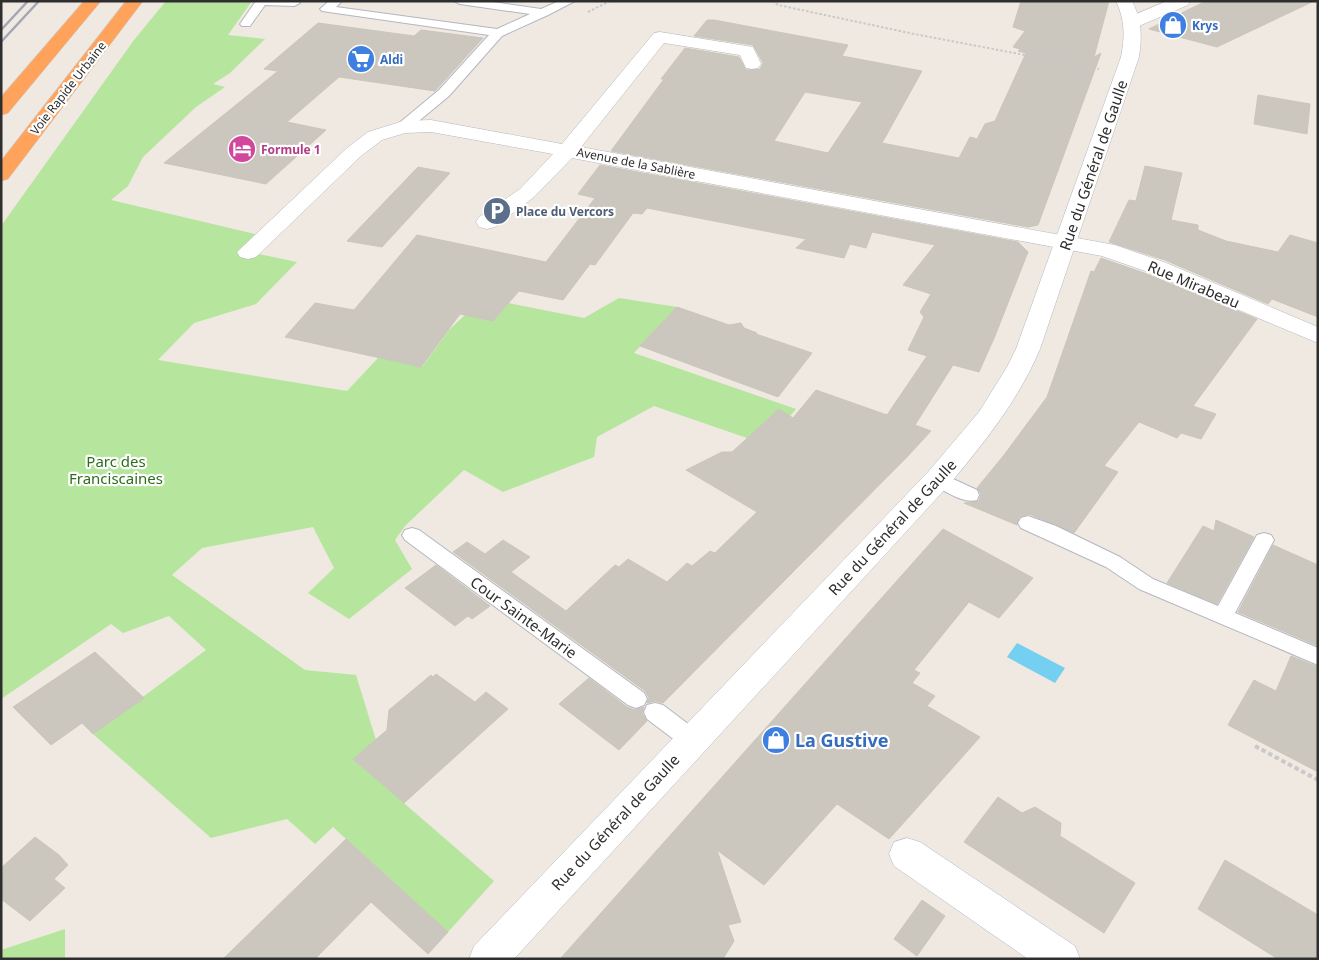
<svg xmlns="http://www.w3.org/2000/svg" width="1319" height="960" viewBox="0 0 1319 960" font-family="'Noto Sans',sans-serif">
	<rect width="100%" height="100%" fill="#efe9e1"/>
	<g fill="#b6e59e">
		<path d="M166 1H252L228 35 265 39 230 73 213 84 225 87 196 107 143 157 128 186 111 200 255 234 249 252 297 262 256 304 194 323 158 360 347 391 378 358 422 367 449 330 465 315 493 321 508 303 584 318 619 298 677 307 634 353 796 409 780 428 747 438 654 406 597 437 594 457 503 492 464 470 405 526 395 540 412 569 349 619 308 593 334 568 313 527 202 548 172 575 305 670 356 675 376 740 353 759 494 881 448 932 333 827 315 844 287 819 211 838 93 734 206 650 169 616 123 633 111 624 1 699V226L134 40Z"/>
		<path d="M65 929V959H1V950Z"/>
	</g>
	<path fill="#75cff0" d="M1017 643 1065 668 1055 683 1007 657Z"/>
	<g fill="#cbc7bf" stroke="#cbc5ba" fill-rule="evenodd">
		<path d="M1021 1H1109L1094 57 1101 53 1038 225 1028 227 611 151 664 79H661L685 48 739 57 746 70 760 69 763 63 753 45 694 36 707 20H714L848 45 842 56 922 71 882 143 959 158 970 137 977 139 985 124 995 121 1026 53 1018 51 1020 49 1013 47 1025 31 1013 27ZM805 92 862 102 828 153 774 141Z"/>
		<path d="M1206 1H1314L1217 47 1149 29Z"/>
		<path d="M318 23 414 36 421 30 483 38 435 91 339 77 287 122 326 130 266 184 164 163 278 71 264 69Z"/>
		<path d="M1258 95 1310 104 1307 134 1254 124Z"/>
		<path d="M600 165 1018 242 1028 252 995 336 979 372 953 365 915 425 931 431 907 457 663 703 655 701 647 703 649 698 645 691 453 552 467 542 485 554 503 540 530 557 511 572 566 611 615 565 619 567 628 559 667 582 687 563 692 566 710 551 715 553 757 512 686 470 722 452H732L779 409 793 418 816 390 887 415 927 356 908 350 924 317 920 312 931 294 903 285 935 245 872 232 866 248 850 244 844 258 796 248 806 239 647 208 642 214 633 213 595 265 590 264 563 300 519 291 493 321 460 314 421 367 285 337 315 303 354 310 417 235 546 262 595 198 578 194Z"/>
		<path d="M1145 166 1182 173 1171 220 1198 225V230L1226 241 1278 252 1290 235 1318 243V317L1272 299 1268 304 1165 260 1109 242 1129 200 1136 201Z"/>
		<path d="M418 167 450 173 382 247 347 241Z"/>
		<path d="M1101 258 1147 274 1257 319 1193 406 1216 414 1201 439 1181 433 1177 438 1139 422 1104 466 1118 472 1074 533 1029 514 1019 517 1017 525 964 503 979 501 981 494 977 488 1004 455 1047 397 1091 271 1094 272Z"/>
		<path d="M677 307 729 325 741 323 744 328 757 333 756 334 812 353 778 397 640 346Z"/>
		<path d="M1216 520 1254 537 1217 604 1167 583 1203 526 1214 531Z"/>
		<path d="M943 529 1033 578 999 618 969 602 914 670 920 673 912 683 935 696 927 706 980 737 917 808 889 839 837 804 764 885 717 850 741 922 728 925 734 941 723 959H560Z"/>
		<path d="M1273 545 1318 565V646L1238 612Z"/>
		<path d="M436 565 490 606 472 619 468 616 455 626 405 588Z"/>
		<path d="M95 652 144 698 93 734 82 723 51 745 13 707Z"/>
		<path d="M1291 656 1318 667V772L1228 725 1254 680 1276 691Z"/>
		<path d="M436 674 475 702 486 692 508 709 404 803 353 759 387 730 389 710 431 675 433 677Z"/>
		<path d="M589 678 627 707 635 710 644 707 642 713 647 721 619 750 559 704Z"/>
		<path d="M998 797 1022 813 1035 807 1061 823 1060 836 1135 883 1104 933 964 842Z"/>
		<path d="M35 837 59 855 68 865 54 879 65 888 30 921 1 899V868Z"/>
		<path d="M346 839 448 932 428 954 371 902 315 959H223Z"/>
		<path d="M1225 860 1318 915V959H1278L1198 909Z"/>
		<path d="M922 900 945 916 917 956 894 939Z"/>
	</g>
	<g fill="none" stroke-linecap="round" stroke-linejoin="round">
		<defs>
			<g id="lane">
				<path d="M256 1H298L300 3 294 6 265 5 250 26H242L240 24Z"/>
				<path d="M329 1H342L336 7 497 29 530 14 460 4 454 1H486L541 9 559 1H575L548 15 502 36 449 96 408 130 403 131 396 127 398 124 439 90 489 35 322 11 320 9Z"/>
				<path d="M938 472 977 490 979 495 977 500C962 504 944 490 931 484L929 479 931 474Z"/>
				<path d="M1028 516 1056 526 1120 557 1153 579 1218 606 1257 535 1264 533 1271 535 1274 540 1235 613 1318 648V665L1139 589 1106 567 1021 528 1018 523 1021 518Z"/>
				<path d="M412 528 419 530 644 693 647 699 644 705 636 708 628 705 405 540 402 535 405 530Z"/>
				<path d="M655 703 663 705 700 733 703 740 700 747 692 750 684 747 647 719 644 712 647 705Z"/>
			</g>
			<g id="street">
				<path d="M1167 1H1190L1188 5 1139 26 1133 27 1127 26 1124 22 1127 18Z"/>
				<path d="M660 32 753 47 761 64 758 68 752 69 746 68 740 55 664 43 581 147 1115 245 1164 262 1318 327V343L1148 272 1102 256 572 158 534 197 495 227 487 229 479 227 476 222 479 217 520 189 553 154 431 132 405 133 382 140 361 156 256 257 248 259 240 257 237 252 347 148 368 132 403 121 431 120 562 144 654 33Z"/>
				<path d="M907 838 920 842 1075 946 1080 959H1028L894 866 889 854 894 842Z"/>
			</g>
			<path id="secondary" d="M1116 1H1132C1142 20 1142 37 1139 57L1040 349C1018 401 984 443 948 486L514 959H469L474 946 928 472 979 412 1007 367 1016 349 1121 57C1125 37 1125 20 1116 1Z"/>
			<g id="highway">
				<path d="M84 1H101L8 113 1 115V97Z"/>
				<path d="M126 1H143L8 179 1 181V161Z"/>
			</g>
		</defs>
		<use href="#lane" stroke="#b4b7c1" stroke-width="2"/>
		<use href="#street" stroke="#b4b7c1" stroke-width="1"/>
		<use href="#secondary" stroke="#b4b7c1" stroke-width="1"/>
		<use href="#highway" stroke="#c9c9c9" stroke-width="1"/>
		<g stroke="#c9c9c9" stroke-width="2" stroke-dasharray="2.5 2" stroke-linecap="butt">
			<path d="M772 1 778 5 914 34 1099 69"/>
			<path d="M588 12 610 1"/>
		</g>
		<path stroke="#c9c9c9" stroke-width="4" stroke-dasharray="4.5 3" stroke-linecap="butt" d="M1255 746 1318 780"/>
		<use href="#lane" fill="#fff" fill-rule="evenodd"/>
		<use href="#street" fill="#fff" fill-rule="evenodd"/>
		<use href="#secondary" fill="#fff" fill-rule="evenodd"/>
		<use href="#highway" fill="#ffa35c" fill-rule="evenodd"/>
		<g stroke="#a3a6b8" stroke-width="2.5">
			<path d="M1 30 28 1"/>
			<path d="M1 42 39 1"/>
		</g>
	</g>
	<defs>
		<symbol id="shop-disc" viewBox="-11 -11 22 22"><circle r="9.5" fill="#3f7fe0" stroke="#fff"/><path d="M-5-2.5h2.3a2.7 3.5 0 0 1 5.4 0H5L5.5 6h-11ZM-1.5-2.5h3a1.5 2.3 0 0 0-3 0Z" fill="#fff"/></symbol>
		<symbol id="supermarket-disc" viewBox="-11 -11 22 22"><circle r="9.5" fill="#3f7fe0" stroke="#fff"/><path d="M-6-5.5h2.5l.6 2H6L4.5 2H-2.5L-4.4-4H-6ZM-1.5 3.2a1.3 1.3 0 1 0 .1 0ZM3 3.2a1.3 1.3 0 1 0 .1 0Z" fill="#fff"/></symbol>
		<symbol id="hotel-disc" viewBox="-11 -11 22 22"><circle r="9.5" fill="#d1479c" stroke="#fff"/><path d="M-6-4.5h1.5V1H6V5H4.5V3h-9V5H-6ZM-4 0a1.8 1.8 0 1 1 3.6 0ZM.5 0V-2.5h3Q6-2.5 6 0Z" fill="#fff"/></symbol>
		<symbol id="parking-disc" viewBox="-11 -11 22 22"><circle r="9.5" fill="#5c6f8a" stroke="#fff"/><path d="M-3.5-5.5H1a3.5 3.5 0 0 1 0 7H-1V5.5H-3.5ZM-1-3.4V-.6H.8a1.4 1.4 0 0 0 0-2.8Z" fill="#fff"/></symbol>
	</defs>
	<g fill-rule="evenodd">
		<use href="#shop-disc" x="1157" y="9" width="32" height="32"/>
		<use href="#supermarket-disc" x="345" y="43" width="32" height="32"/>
		<use href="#hotel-disc" x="226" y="133" width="32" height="32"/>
		<use href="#parking-disc" x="481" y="195" width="32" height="32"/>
		<use href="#shop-disc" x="760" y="724" width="32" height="32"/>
	</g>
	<g text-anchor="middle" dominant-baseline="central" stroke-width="4.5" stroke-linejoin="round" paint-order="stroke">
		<g font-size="12" font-weight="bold" fill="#366cbe" stroke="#fff" text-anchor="start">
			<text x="1192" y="25">Krys</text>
			<text x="380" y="59">Aldi</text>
		</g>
		<g font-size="12" fill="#2e2e2e" stroke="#fff">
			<text transform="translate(68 88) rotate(-52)">Voie Rapide Urbaine</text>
			<text transform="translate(636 163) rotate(11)">Avenue de la Sablière</text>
		</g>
		<g font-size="12" font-weight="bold" fill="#b23c85" stroke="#fff" text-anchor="start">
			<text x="261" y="149">Formule 1</text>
		</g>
		<g font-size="12" font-weight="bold" fill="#4e5e75" stroke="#fff" text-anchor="start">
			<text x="516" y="211">Place du Vercors</text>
		</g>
		<g font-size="15" fill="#2e2e2e" stroke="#fff">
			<text transform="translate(1093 165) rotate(-71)">Rue du Général de Gaulle</text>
			<text transform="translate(1194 284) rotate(23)">Rue Mirabeau</text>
			<text transform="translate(892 527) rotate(-47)">Rue du Général de Gaulle</text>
			<text transform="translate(524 617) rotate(36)">Cour Sainte-Marie</text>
			<text transform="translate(615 822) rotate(-47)">Rue du Général de Gaulle</text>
		</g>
		<g font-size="15" fill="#2c6e1b" stroke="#fff">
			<text x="116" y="461">Parc des<tspan x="116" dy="17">Franciscaines</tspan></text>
		</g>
		<g font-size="18" font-weight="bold" fill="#366cbe" stroke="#fff" text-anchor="start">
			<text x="795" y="740">La Gustive</text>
		</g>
	</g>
	<rect width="1319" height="960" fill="none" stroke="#2e2e2e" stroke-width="5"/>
</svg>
